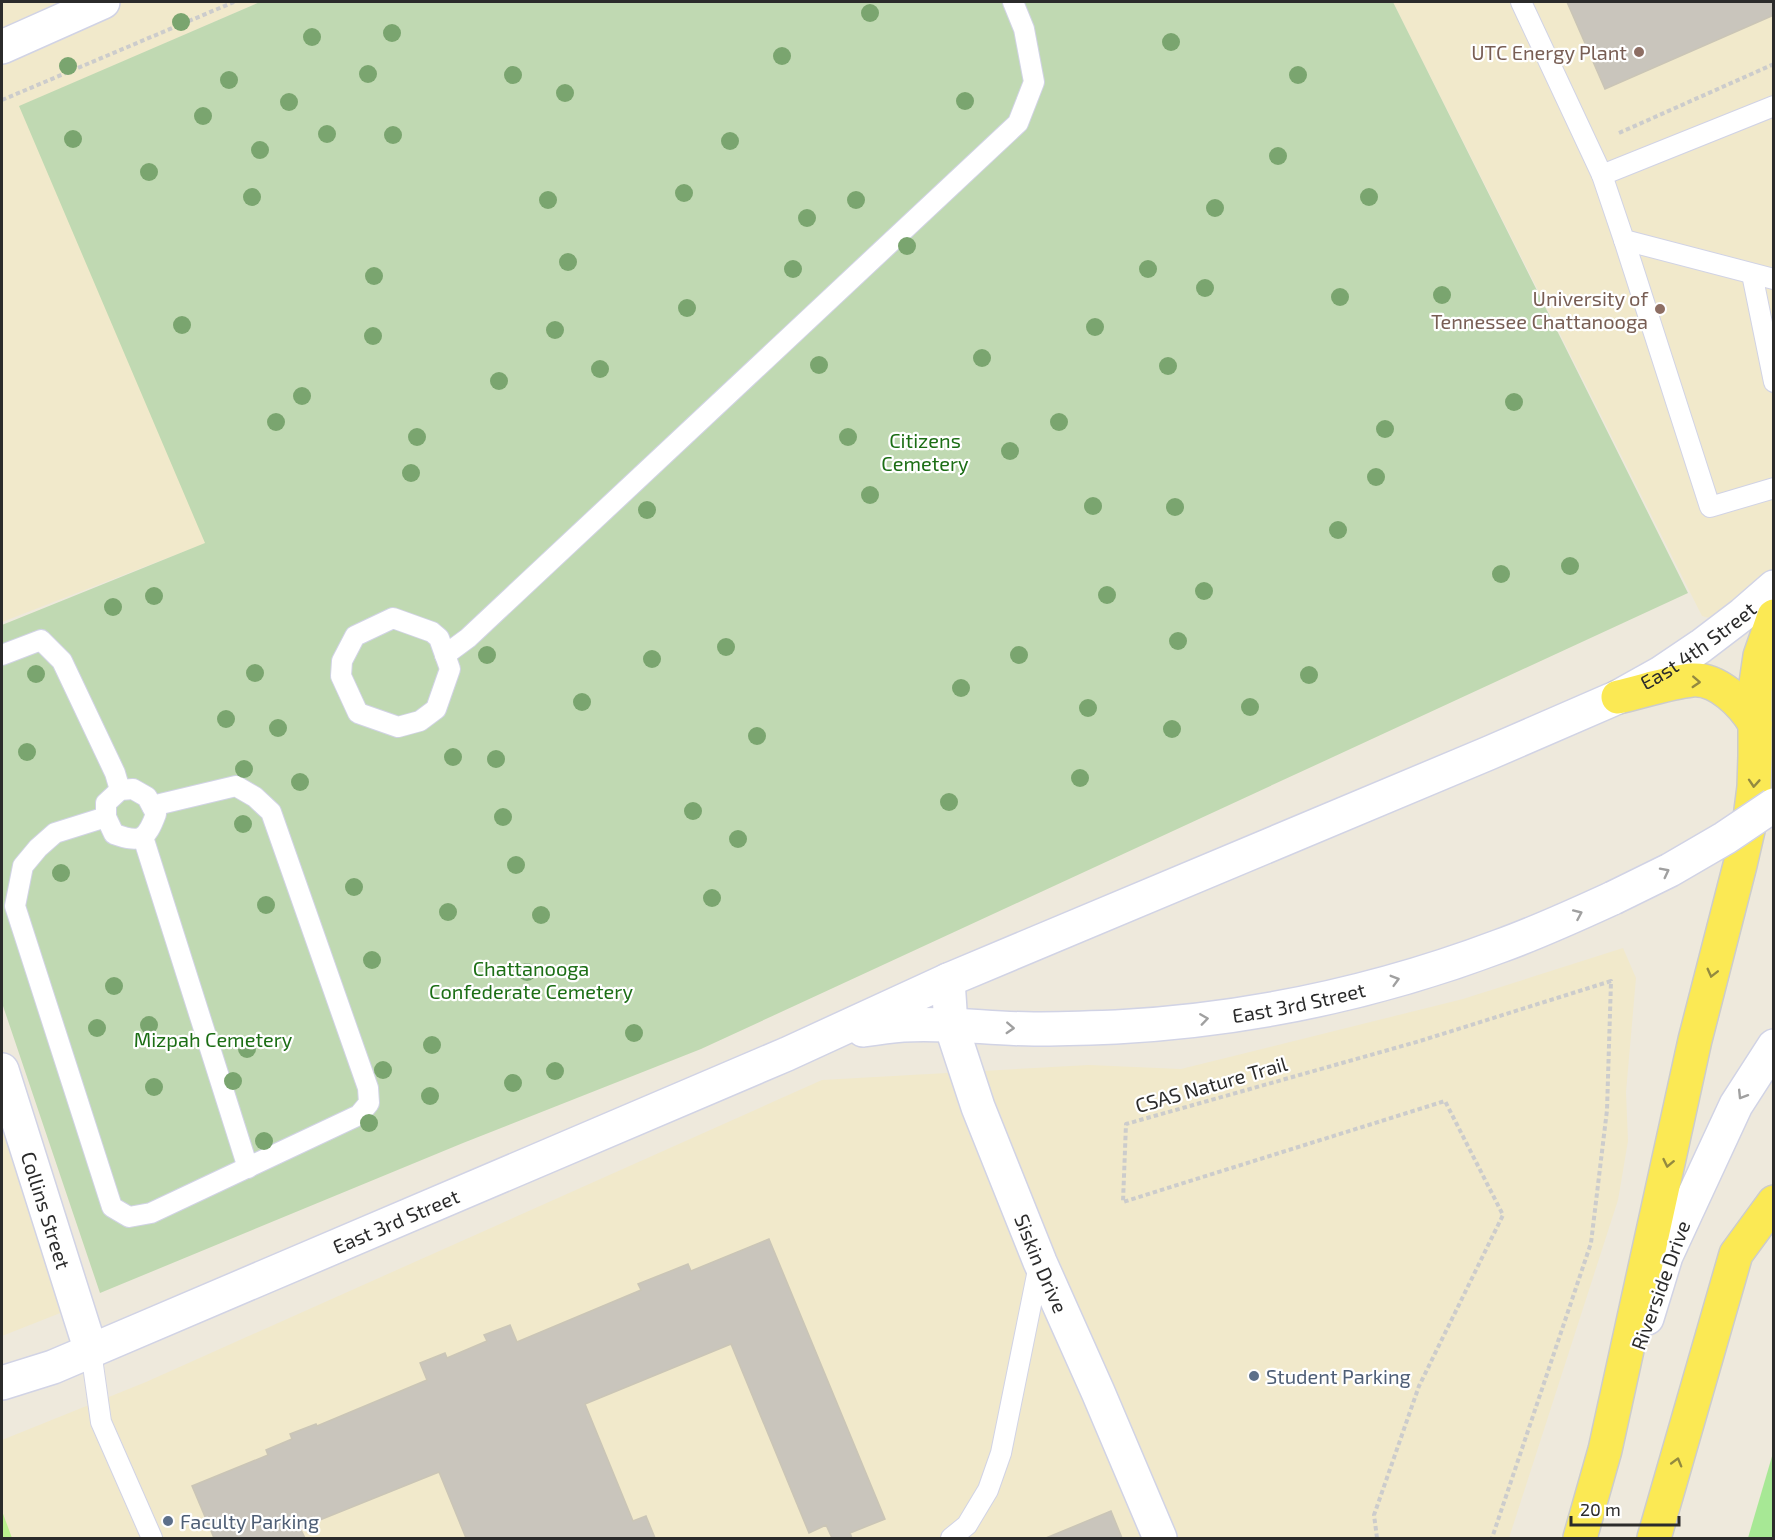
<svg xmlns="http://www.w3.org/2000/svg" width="1775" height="1540" viewBox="0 0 1775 1540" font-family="'Exo 2',sans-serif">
	<rect width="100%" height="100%" fill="#eee9dc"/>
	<g fill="#f1e9cb">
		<path d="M2 2H260L20 106 206 543 2 622Z"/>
		<path d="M1393 2H1773V635L1702 616Z"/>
		<path d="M1623 948 1636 978 1626 1092 1628 1141 1618 1200 1509 1538H2V1440L146 1382 822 1080 1089 1065 1181 1069 1463 999Z"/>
		<path d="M2 1070 78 1306 2 1336Z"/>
	</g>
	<path fill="#a7e895" d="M1773 1453V1538H1748Z"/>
	<path fill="#c0d9b2" d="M260 2H1393L1688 593 701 1049 463 1143 100 1293 2 1003V625L205 543 19 106Z"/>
	<path fill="#bcf190" d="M2 1511 12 1538H2Z"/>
	<g fill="#c9c5bc" stroke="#cac5b6" stroke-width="1.5">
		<path d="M1567 2H1774V15L1605 89Z"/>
		<path d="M769 1239 885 1519 850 1533 852 1538H832L826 1525 809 1533 731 1344 585 1404 633 1521 646 1516 655 1538H466L439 1472 300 1528 305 1538H214L192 1486 268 1455 266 1450 292 1439 290 1434 316 1424 317 1426 427 1380 420 1363 445 1353 447 1358 487 1341 484 1335 510 1325 517 1342 641 1290 638 1284 688 1264 691 1271Z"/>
		<path d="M1111 1511 1122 1538H1046Z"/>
	</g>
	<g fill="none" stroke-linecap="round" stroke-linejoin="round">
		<defs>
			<g id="lane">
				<path d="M1521 2 1602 175"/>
				<path d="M1774 106 1602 175 1624 240 1774 279"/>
				<path d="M1624 240 1710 507 1774 488"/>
				<path d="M1752 274 1774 382"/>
				<path d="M393 618 432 632 439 638 450 669 436 709 420 721 398 727 358 713 341 676 342 661 355 636Z"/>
				<path d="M2 655 41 640 62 661 115 773 120 790"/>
				<path d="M445 655 468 638 1018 123 1034 82 1024 29 1013 2"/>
				<path d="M133 789 147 797 156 814C146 841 140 843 114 834L106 817V803L120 790Z"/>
				<path d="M106 817 55 833 38 848 23 866 15 906 112 1207 129 1217 151 1213 359 1115 369 1103 368 1088 271 812 255 797 236 786 152 806"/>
				<path d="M143 837 248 1168"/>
				<path d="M91 1351 101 1422 152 1538"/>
				<path d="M951 1538 967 1525 988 1490 1001 1453 1039 1265"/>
			</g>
			<g id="street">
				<path d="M2 47 103 2"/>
				<path id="s1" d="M948 980 951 1025 978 1107 1040 1262 1098 1392 1160 1538"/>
				<path id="s2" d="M2 1070 91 1351"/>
			</g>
			<g id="secondary">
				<path id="s3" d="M863 1030C876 1028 890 1026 903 1025 947 1022 991 1029 1034 1029 1061 1029 1089 1028 1116 1027 1246 1020 1378 992 1500 946 1539 932 1576 915 1613 898"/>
				<path d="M1647 1318 1666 1256 1736 1105 1774 1046"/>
				<path id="s4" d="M2 1383 53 1367 787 1054 948 980 1489 753 1618 697 1661 673 1701 646 1743 614 1774 587"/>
			</g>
			<g id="primary">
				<path d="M1618 697C1641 692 1670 682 1692 680 1718 678 1743 704 1755 724"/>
				<path d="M1580 1538 1605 1450 1695 1040 1740 865 1749 826 1754 787 1755 756V690L1760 656 1774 616"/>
				<path d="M1654 1538 1736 1254 1774 1202"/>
			</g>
		</defs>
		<use href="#lane" stroke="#d1d3e5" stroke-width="22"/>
		<use href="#street" stroke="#d1d3e5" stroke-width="36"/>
		<use href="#secondary" stroke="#d1d3e5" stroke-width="36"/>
		<use href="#primary" stroke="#ccc" stroke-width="36"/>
		<g stroke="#ccc" stroke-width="4" stroke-dasharray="4.5 3" stroke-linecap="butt">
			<path d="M2 100 234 2"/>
			<path d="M1619 133 1774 64"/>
			<path d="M1377 1538 1374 1515 1419 1386 1503 1215 1445 1101 1123 1202 1126 1124 1420 1041 1611 981 1607 1110 1591 1243 1492 1538"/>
		</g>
		<use href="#lane" stroke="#fff" stroke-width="20"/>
		<use href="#street" stroke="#fff" stroke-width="33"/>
		<use href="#secondary" stroke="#fff" stroke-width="33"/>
		<use href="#primary" stroke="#fbe954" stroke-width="33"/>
		<defs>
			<path id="secondary-bridge" d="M1613 898 1670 870 1725 838 1774 805"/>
		</defs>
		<use href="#secondary-bridge" stroke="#d1d3e5" stroke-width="36" stroke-linecap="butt"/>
		<use href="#secondary-bridge" stroke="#fff" stroke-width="33"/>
	</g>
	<g fill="#7aa56f">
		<circle cx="870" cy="13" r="9"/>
		<circle cx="181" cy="22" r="9"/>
		<circle cx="392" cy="33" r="9"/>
		<circle cx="312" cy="37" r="9"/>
		<circle cx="1171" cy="42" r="9"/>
		<circle cx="782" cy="56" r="9"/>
		<circle cx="68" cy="66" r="9"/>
		<circle cx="368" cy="74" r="9"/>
		<circle cx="513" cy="75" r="9"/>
		<circle cx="1298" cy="75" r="9"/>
		<circle cx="229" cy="80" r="9"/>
		<circle cx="565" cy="93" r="9"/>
		<circle cx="965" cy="101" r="9"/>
		<circle cx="289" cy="102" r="9"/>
		<circle cx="203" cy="116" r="9"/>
		<circle cx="327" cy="134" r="9"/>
		<circle cx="393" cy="135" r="9"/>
		<circle cx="73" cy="139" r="9"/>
		<circle cx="730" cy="141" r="9"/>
		<circle cx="260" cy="150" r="9"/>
		<circle cx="1278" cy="156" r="9"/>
		<circle cx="149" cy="172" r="9"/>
		<circle cx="684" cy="193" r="9"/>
		<circle cx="252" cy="197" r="9"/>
		<circle cx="1369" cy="197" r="9"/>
		<circle cx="548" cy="200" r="9"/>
		<circle cx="856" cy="200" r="9"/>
		<circle cx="1215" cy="208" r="9"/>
		<circle cx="807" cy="218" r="9"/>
		<circle cx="907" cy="246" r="9"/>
		<circle cx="568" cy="262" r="9"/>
		<circle cx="793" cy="269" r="9"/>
		<circle cx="1148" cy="269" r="9"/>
		<circle cx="374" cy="276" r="9"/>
		<circle cx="1205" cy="288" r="9"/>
		<circle cx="1442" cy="295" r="9"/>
		<circle cx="1340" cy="297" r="9"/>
		<circle cx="687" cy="308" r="9"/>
		<circle cx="182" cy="325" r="9"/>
		<circle cx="1095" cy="327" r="9"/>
		<circle cx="555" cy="330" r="9"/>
		<circle cx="373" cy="336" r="9"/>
		<circle cx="982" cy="358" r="9"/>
		<circle cx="819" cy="365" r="9"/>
		<circle cx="1168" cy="366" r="9"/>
		<circle cx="600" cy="369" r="9"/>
		<circle cx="499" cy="381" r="9"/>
		<circle cx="302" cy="396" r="9"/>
		<circle cx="1514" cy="402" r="9"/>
		<circle cx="276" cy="422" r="9"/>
		<circle cx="1059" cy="422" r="9"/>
		<circle cx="1385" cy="429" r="9"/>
		<circle cx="417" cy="437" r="9"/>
		<circle cx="848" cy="437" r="9"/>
		<circle cx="1010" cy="451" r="9"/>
		<circle cx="411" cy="473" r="9"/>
		<circle cx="1376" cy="477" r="9"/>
		<circle cx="870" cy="495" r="9"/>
		<circle cx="1093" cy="506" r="9"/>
		<circle cx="1175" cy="507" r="9"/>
		<circle cx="647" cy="510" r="9"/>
		<circle cx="1338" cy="530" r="9"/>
		<circle cx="1570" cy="566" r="9"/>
		<circle cx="1501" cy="574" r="9"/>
		<circle cx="1204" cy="591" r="9"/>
		<circle cx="1107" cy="595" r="9"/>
		<circle cx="154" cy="596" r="9"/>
		<circle cx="113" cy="607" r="9"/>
		<circle cx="1178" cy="641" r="9"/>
		<circle cx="726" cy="647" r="9"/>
		<circle cx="487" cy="655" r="9"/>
		<circle cx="1019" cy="655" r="9"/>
		<circle cx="652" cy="659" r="9"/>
		<circle cx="255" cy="673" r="9"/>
		<circle cx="36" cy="674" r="9"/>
		<circle cx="1309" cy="675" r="9"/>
		<circle cx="961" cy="688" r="9"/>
		<circle cx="582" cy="702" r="9"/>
		<circle cx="1250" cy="707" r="9"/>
		<circle cx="1088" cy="708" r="9"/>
		<circle cx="226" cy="719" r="9"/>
		<circle cx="278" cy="728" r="9"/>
		<circle cx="1172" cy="729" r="9"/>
		<circle cx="757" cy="736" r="9"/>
		<circle cx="27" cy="752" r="9"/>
		<circle cx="453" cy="757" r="9"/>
		<circle cx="496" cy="759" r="9"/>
		<circle cx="244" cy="769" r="9"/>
		<circle cx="1080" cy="778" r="9"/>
		<circle cx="300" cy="782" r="9"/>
		<circle cx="949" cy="802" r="9"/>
		<circle cx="693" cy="811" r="9"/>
		<circle cx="503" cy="817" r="9"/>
		<circle cx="243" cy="824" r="9"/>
		<circle cx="738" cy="839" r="9"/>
		<circle cx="516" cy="865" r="9"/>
		<circle cx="61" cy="873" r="9"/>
		<circle cx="354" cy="887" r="9"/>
		<circle cx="712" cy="898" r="9"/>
		<circle cx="266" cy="905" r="9"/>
		<circle cx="448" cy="912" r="9"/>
		<circle cx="541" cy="915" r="9"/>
		<circle cx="372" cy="960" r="9"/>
		<circle cx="527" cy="972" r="9"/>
		<circle cx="114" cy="986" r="9"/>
		<circle cx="149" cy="1025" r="9"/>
		<circle cx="97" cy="1028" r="9"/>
		<circle cx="634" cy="1033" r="9"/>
		<circle cx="432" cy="1045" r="9"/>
		<circle cx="247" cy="1049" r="9"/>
		<circle cx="383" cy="1070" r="9"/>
		<circle cx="555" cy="1071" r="9"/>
		<circle cx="233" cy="1081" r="9"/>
		<circle cx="513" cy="1083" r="9"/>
		<circle cx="154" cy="1087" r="9"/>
		<circle cx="430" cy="1096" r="9"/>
		<circle cx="369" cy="1123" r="9"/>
		<circle cx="264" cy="1141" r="9"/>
	</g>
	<defs><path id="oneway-chevron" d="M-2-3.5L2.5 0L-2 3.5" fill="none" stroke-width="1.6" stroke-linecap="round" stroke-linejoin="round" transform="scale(1.5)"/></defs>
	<g stroke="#938a40">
		<use href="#oneway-chevron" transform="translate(1696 682) rotate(3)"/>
		<use href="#oneway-chevron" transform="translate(1754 783) rotate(94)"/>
		<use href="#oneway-chevron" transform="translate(1712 973) rotate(104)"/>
		<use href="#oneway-chevron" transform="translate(1668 1163) rotate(102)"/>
		<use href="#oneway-chevron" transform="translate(1677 1462) rotate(-74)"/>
	</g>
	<g stroke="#a0a0a0">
		<use href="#oneway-chevron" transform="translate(1665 872) rotate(-27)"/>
		<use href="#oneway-chevron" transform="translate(1578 914) rotate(-24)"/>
		<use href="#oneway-chevron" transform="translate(1395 980) rotate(-16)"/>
		<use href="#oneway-chevron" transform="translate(1204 1019) rotate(-8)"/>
		<use href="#oneway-chevron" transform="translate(1010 1028) rotate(3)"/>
		<use href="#oneway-chevron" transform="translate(1742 1095) rotate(122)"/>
	</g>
	<g fill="#8d6e63" stroke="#fff" stroke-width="2">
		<circle cx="1639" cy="52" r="6"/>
		<circle cx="1660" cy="309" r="6"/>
	</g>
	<g fill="#5c6f8a" stroke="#fff" stroke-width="2">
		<circle cx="1254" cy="1376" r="6"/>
		<circle cx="168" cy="1521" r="6"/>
	</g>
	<g text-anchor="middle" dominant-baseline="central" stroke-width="4.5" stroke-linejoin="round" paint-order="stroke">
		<g font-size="20" fill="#785e54" stroke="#fff" text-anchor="end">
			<text x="1627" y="52">UTC Energy Plant</text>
			<text x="1648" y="298">University of<tspan x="1648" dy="23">Tennessee Chattanooga</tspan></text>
		</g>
		<g font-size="20" fill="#1c6e15" stroke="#fff">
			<text x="925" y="440">Citizens<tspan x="925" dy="23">Cemetery</tspan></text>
			<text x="531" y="968">Chattanooga<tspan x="531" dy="23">Confederate Cemetery</tspan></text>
			<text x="213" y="1039">Mizpah Cemetery</text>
		</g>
		<g font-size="20" fill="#2b2b2b" stroke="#fff">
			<text stroke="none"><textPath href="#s4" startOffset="1851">East 4th Street</textPath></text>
			<text stroke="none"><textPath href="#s3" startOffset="438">East 3rd Street</textPath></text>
			<text transform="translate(1211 1084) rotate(-16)">CSAS Nature Trail</text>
			<text stroke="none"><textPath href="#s2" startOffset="147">Collins Street</textPath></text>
			<text stroke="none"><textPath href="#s4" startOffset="426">East 3rd Street</textPath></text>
			<text stroke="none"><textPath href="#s1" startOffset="300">Siskin Drive</textPath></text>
			<text transform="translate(1660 1285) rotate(-70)">Riverside Drive</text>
		</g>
		<g font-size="20" fill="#4e5e75" stroke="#fff" text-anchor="start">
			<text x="1266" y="1376">Student Parking</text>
			<text x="180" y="1521">Faculty Parking</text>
		</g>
	</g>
	<rect width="1775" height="1540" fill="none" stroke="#2b2b2b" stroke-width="6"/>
	<path d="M1571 1516v9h108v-9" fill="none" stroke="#2b2b2b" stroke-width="3"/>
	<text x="1580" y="1516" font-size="18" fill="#2b2b2b" stroke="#ffffff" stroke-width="4.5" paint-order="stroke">20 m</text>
</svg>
